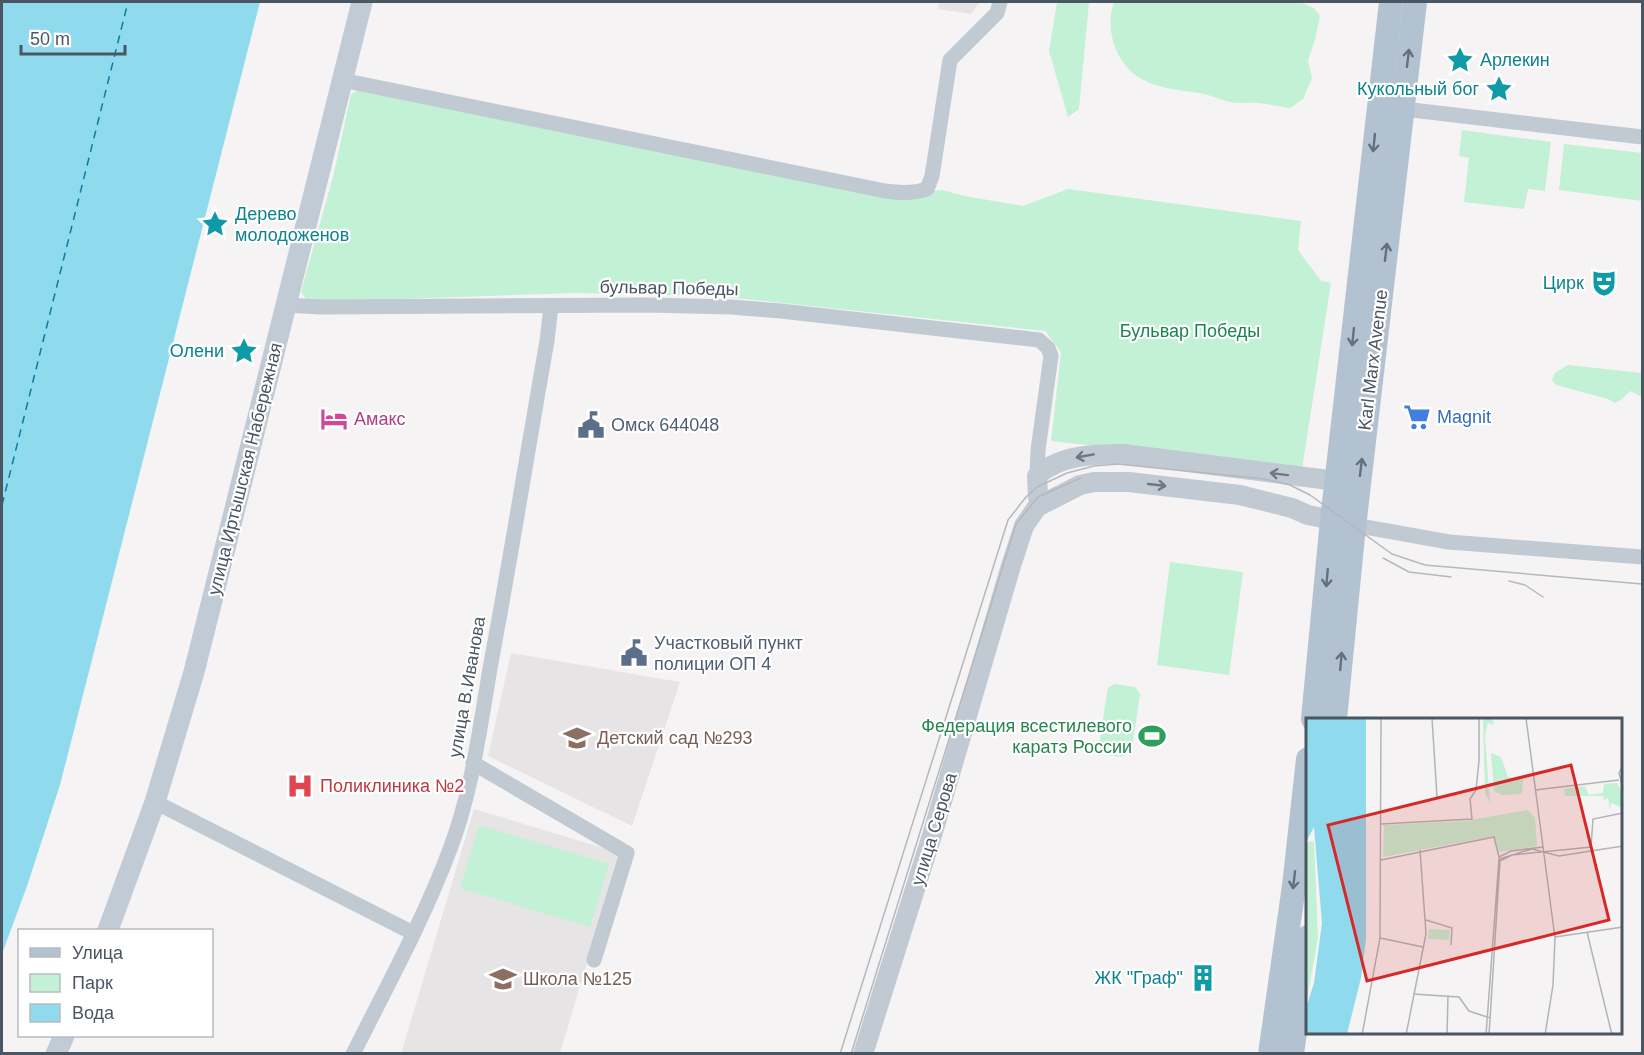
<svg xmlns="http://www.w3.org/2000/svg" width="1644" height="1055" viewBox="0 0 1644 1055" font-family="Arial,sans-serif">
	<rect width="100%" height="100%" fill="#f5f3f3"/>
	<g fill="#e6e4e5">
		<path d="M939 2H980L971 14 938 9Z"/>
		<path d="M511 653 680 682 632 826 488 756Z"/>
		<path d="M474 809 620 853 560 1053 401 1054Z"/>
	</g>
	<g fill="#c3f1d5">
		<path d="M1057 2H1089L1079 109 1068 117 1049 51Z"/>
		<path d="M1114 2H1300L1314 8 1320 16 1315 39 1308 61 1312 78 1303 99 1290 108C1280 107 1269 104 1258 103 1249 102 1239 104 1230 102 1221 100 1213 96 1204 94 1183 90 1155 89 1137 76 1114 60 1105 27 1114 2Z"/>
		<path d="M361 89 880 195 942 190 965 196 1023 206 1068 189 1301 221 1298 250 1321 281 1331 283 1302 469 1051 441 1061 352 1045 331 717 296 574 293 308 302 301 292 334 173 351 94Z"/>
		<path d="M1462 130 1551 142 1545 191 1528 189 1524 209 1464 202 1469 158 1459 156Z"/>
		<path d="M1564 144 1642 153V201L1559 190Z"/>
		<path d="M1568 365 1642 373V397L1630 391 1621 400 1615 403 1608 399 1556 385 1552 380 1555 373Z"/>
		<path d="M1170 562 1243 572 1229 675 1157 665Z"/>
		<path d="M1115 684 1135 687 1140 694 1132 748C1127 760 1114 757 1104 753L1099 747 1107 692 1108 688Z"/>
		<path d="M479 825 609 864 590 927 460 888Z"/>
	</g>
	<path fill="#90daee" d="M2 2H260L60 785 27 886 2 954Z"/>
	<g fill="none" stroke-linecap="round" stroke-linejoin="round">
		<path stroke="#0c7c9b" stroke-width="1.5" stroke-dasharray="8 6" stroke-linecap="butt" d="M2 505 128 2"/>
		<g stroke="#c1cad2" stroke-width="15">
			<path d="M342 80 885 191C899 193 913 194 927 189L932 176 950 60 997 13 1000 2"/>
			<path d="M1395 108 1642 137"/>
			<path d="M285 305 321 307 648 305 731 307 781 311 1039 340 1048 348 1051 356 1038 450 1037 476"/>
			<path d="M1354 525 1449 542 1642 557"/>
			<path d="M473 763 627 853 594 960"/>
			<path d="M155 802 413 933"/>
			<path d="M353 1054C387 986 424 919 450 849 473 789 480 725 491 663 511 556 528 448 547 341L551 306"/>
		</g>
		<g stroke="#c1cad2" stroke-width="20">
			<path d="M1041 504 1038 497 1037 476C1059 455 1094 454 1124 454L1337 481"/>
			<path d="M863 1054 933 832 1010 569 1024 526 1037 507 1080 485 1094 482H1129L1240 495 1292 508 1308 515 1347 523"/>
		</g>
		<g stroke="#c1cbd6" stroke-width="21">
			<path d="M108 930 155 802 194 672 362 2"/>
			<path d="M56 1054 64 1036"/>
		</g>
		<g stroke="#b3c2d1" stroke-width="24">
			<path d="M1313 719 1332 520 1391 2"/>
			<path d="M1335 719 1353 536 1415 2"/>
			<path d="M1270 1054 1294 886 1308 759"/>
			<path d="M1292 1054 1308 937"/>
		</g>
		<g stroke="#b5b8bd" stroke-width="1.5">
			<path d="M1383 558 1409 572 1451 577"/>
			<path d="M1509 581 1525 585 1543 597"/>
			<path d="M840 1054 1008 520 1026 497 1037 487 1067 473 1094 466 1118 464 1264 479 1290 485 1310 495 1392 554 1425 565 1642 584"/>
			<path d="M851 1054 1016 524 1038 497 1081 478"/>
		</g>
	</g>
	<defs><path id="oneway-shaft" d="M-6 0H5M1.5-3L5.5 0L1.5 3" fill="none" stroke-width="1.6" stroke-linecap="round" stroke-linejoin="round" transform="scale(1.5)"/></defs>
	<g stroke="#64717d">
		<use href="#oneway-shaft" transform="translate(1408 58) rotate(-83)"/>
		<use href="#oneway-shaft" transform="translate(1374 143) rotate(96)"/>
		<use href="#oneway-shaft" transform="translate(1386 252) rotate(-83)"/>
		<use href="#oneway-shaft" transform="translate(1353 337) rotate(96)"/>
		<use href="#oneway-shaft" transform="translate(1361 467) rotate(-83)"/>
		<use href="#oneway-shaft" transform="translate(1327 578) rotate(95)"/>
		<use href="#oneway-shaft" transform="translate(1341 661) rotate(-85)"/>
		<use href="#oneway-shaft" transform="translate(1294 880) rotate(97)"/>
	</g>
	<g stroke="#6e7983">
		<use href="#oneway-shaft" transform="translate(1085 456) rotate(170)"/>
		<use href="#oneway-shaft" transform="translate(1279 474) rotate(-173)"/>
		<use href="#oneway-shaft" transform="translate(1157 485) rotate(6)"/>
	</g>
	<defs>
		<symbol id="sight-bare" viewBox="-9 -9 18 18"><path d="M0-6L1.8-2.2L6-1.7L2.9 1.2L3.7 5.4L0 3.3L-3.7 5.4L-2.9 1.2L-6-1.7L-1.8-2.2Z" fill="#0f9aa8" stroke="#fff" stroke-width="2.5" paint-order="stroke"/></symbol>
		<symbol id="theatre-bare" viewBox="-9 -9 18 18"><path d="M-5-5.5Q0-4 5-5.5V0Q5 5 0 6Q-5 5-5 0ZM-3.3-2.5H-1v1.5H-3.3ZM1-2.5H3.3v1.5H1ZM-2.8 1Q0 5.5 2.8 1Z" fill="#0f9aa8" stroke="#fff" stroke-width="2.5" paint-order="stroke"/></symbol>
		<symbol id="supermarket-bare" viewBox="-9 -9 18 18"><path d="M-6-5.5h2.5l.6 2H6L4.5 2H-2.5L-4.4-4H-6ZM-1.5 3.2a1.3 1.3 0 1 0 .1 0ZM3 3.2a1.3 1.3 0 1 0 .1 0Z" fill="#3f7fe0" stroke="#fff" stroke-width="2.5" paint-order="stroke"/></symbol>
		<symbol id="hotel-bare" viewBox="-9 -9 18 18"><path d="M-6-4.5h1.5V1H6V5H4.5V3h-9V5H-6ZM-4 0a1.8 1.8 0 1 1 3.6 0ZM.5 0V-2.5h3Q6-2.5 6 0Z" fill="#d1479c" stroke="#fff" stroke-width="2.5" paint-order="stroke"/></symbol>
		<symbol id="civic-bare" viewBox="-9 -9 18 18"><path d="M-.6-6.5H3V-4.5H.6V-3L4-1V1h2V6H-6V1h2V-1L-.6-3ZM-1.2 2.5V6h2.4V2.5Z" fill="#5c6f8a" stroke="#fff" stroke-width="2.5" paint-order="stroke"/></symbol>
		<symbol id="stadium-bare" viewBox="-9 -9 18 18"><path d="M0-5a6.5 5 0 1 0 0 10a6.5 5 0 1 0 0-10ZM-3.5-1.8h7v3.6h-7Z" fill="#2e9e5b" stroke="#fff" stroke-width="2.5" paint-order="stroke"/></symbol>
		<symbol id="school-bare" viewBox="-9 -9 18 18"><path d="M0-5L7-2L0 1L-7-2ZM-4 1L0 2.5L4 1V4Q0 6-4 4Z" fill="#8d6e63" stroke="#fff" stroke-width="2.5" paint-order="stroke"/></symbol>
		<symbol id="hospital-bare" viewBox="-9 -9 18 18"><path d="M-5-5h3v3.5h4V-5h3V5h-3V1.5h-4V5h-3Z" fill="#e0444e" stroke="#fff" stroke-width="2.5" paint-order="stroke"/></symbol>
		<symbol id="building-bare" viewBox="-9 -9 18 18"><path d="M-4-6H4V6H1V3H-1V6H-4ZM-2.5-4.3h1.7v1.8h-1.7ZM.8-4.3h1.7v1.8H.8ZM-2.5-1h1.7V.8h-1.7ZM.8-1h1.7V.8H.8Z" fill="#0f9aa8" stroke="#fff" stroke-width="2.5" paint-order="stroke"/></symbol>
	</defs>
	<g fill-rule="evenodd">
		<use href="#sight-bare" x="1441" y="41" width="38" height="38"/>
		<use href="#sight-bare" x="1480" y="70" width="38" height="38"/>
		<use href="#sight-bare" x="196" y="205" width="38" height="38"/>
		<use href="#theatre-bare" x="1585" y="264" width="38" height="38"/>
		<use href="#sight-bare" x="225" y="332" width="38" height="38"/>
		<use href="#supermarket-bare" x="1398" y="398" width="38" height="38"/>
		<use href="#hotel-bare" x="315" y="400" width="38" height="38"/>
		<use href="#civic-bare" x="572" y="406" width="38" height="38"/>
		<use href="#civic-bare" x="615" y="634" width="38" height="38"/>
		<use href="#stadium-bare" x="1133" y="717" width="38" height="38"/>
		<use href="#school-bare" x="558" y="719" width="38" height="38"/>
		<use href="#hospital-bare" x="281" y="767" width="38" height="38"/>
		<use href="#building-bare" x="1184" y="959" width="38" height="38"/>
		<use href="#school-bare" x="484" y="960" width="38" height="38"/>
	</g>
	<g text-anchor="middle" dominant-baseline="central" stroke-width="4.5" stroke-linejoin="round" paint-order="stroke">
		<g font-size="18" fill="#0d838f" stroke="#fff" text-anchor="end">
			<text x="1480" y="60" text-anchor="start">Арлекин</text>
			<text x="1479" y="89">Кукольный бог</text>
			<text x="235" y="214" text-anchor="start">Дерево<tspan x="235" dy="21">молодоженов</tspan></text>
			<text x="1584" y="283">Цирк</text>
			<text x="224" y="351">Олени</text>
			<text x="1183" y="978">ЖК "Граф"</text>
		</g>
		<g font-size="18" fill="#4a5661" stroke="#fff">
			<text transform="translate(669 288) rotate(1)">бульвар Победы</text>
			<text transform="translate(1373 360) rotate(-83)">Karl Marx Avenue</text>
			<text transform="translate(245 469) rotate(-76)">улица Иртышская Набережная</text>
			<text transform="translate(467 687) rotate(-80)">улица В.Иванова</text>
			<text transform="translate(934 829) rotate(-73)">улица Серова</text>
		</g>
		<g font-size="18" fill="#17864f" stroke="#fff">
			<text x="1190" y="331">Бульвар Победы</text>
		</g>
		<g font-size="18" fill="#366cbe" stroke="#fff" text-anchor="start">
			<text x="1437" y="417">Magnit</text>
		</g>
		<g font-size="18" fill="#b23c85" stroke="#fff" text-anchor="start">
			<text x="354" y="419">Амакс</text>
		</g>
		<g font-size="18" fill="#4e5e75" stroke="#fff" text-anchor="start">
			<text x="611" y="425">Омск 644048</text>
			<text x="654" y="643">Участковый пункт<tspan x="654" dy="21">полиции ОП 4</tspan></text>
		</g>
		<g font-size="18" fill="#27864d" stroke="#fff" text-anchor="end">
			<text x="1132" y="726">Федерация всестилевого<tspan x="1132" dy="21">каратэ России</tspan></text>
		</g>
		<g font-size="18" fill="#785e54" stroke="#fff" text-anchor="start">
			<text x="597" y="738">Детский сад №293</text>
			<text x="523" y="979">Школа №125</text>
		</g>
		<g font-size="18" fill="#be3a42" stroke="#fff" text-anchor="start">
			<text x="320" y="786">Поликлиника №2</text>
		</g>
	</g>
	<g transform="translate(1306 718)">
		<rect width="316" height="316" fill="#f5f3f3"/>
		<path d="M177 0H187L188 7 182 5 179 18 184 85 179 76ZM185 35 195 39 202 59 217 61 216 76 196 77 188 73ZM311 65 316 75V90L305 85 304 92 302 80 298 82 297 78H259L258 71 279 68 283 77 297 75 298 66ZM222 92 229 100 231 128 193 134 188 118 77 139 78 107 159 103ZM4 123 8 124 12 220 0 287V126ZM123 211 144 212 143 222 122 221Z" fill="#c3f1d5"/>
		<path d="M0 0H60V221L55 260 41 316H0V290L8 265 16 205 8 109 0 124Z" fill="#90daee"/>
		<path fill="none" stroke="#90daee" stroke-width="3" d="M12 317 41 231 36 0"/>
		<path fill="none" stroke="#b1b4b9" stroke-width="1.5" d="M126 0 131 79M220 0 249 220 247 267 239 317M317 47 313 55 317 70M229 72 313 62M75 106 166 101 164 81 170 72 173 43V0M193 139 205 133 237 129M75 142 188 119 194 143M194 143 206 137 285 129 287 101 317 95M120 202 146 210 145 227M281 214 306 317M249 219 317 209M74 220 117 229M107 276 153 279 163 293 184 300M56 317 74 220 75 0M100 317 120 216 114 132M141 317 142 278M180 317 193 141 226 131 253 138 317 128M183 317 194 143"/>
		<path fill="#d62828" fill-opacity="0.15" stroke="#d62828" stroke-width="3" d="M265 47 303 202 61 263 22 107Z"/>
		<rect width="316" height="316" fill="none" stroke="#4a5661" stroke-width="3"/>
	</g>
	<rect width="1644" height="1055" fill="none" stroke="#4a5661" stroke-width="6"/>
	<rect x="18" y="929" width="195" height="108" fill="#ffffff" stroke="#b7bbc0" stroke-width="1.5"/>
	<rect x="30" y="948" width="30" height="9" fill="#b3c2d1" stroke="#b7bbc0" stroke-width="1.5"/>
	<text x="72" y="959" font-size="18" fill="#4a5661">Улица</text>
	<rect x="30" y="974" width="30" height="18" fill="#c3f1d5" stroke="#b7bbc0" stroke-width="1.5"/>
	<text x="72" y="989" font-size="18" fill="#4a5661">Парк</text>
	<rect x="30" y="1004" width="30" height="18" fill="#90daee" stroke="#b7bbc0" stroke-width="1.5"/>
	<text x="72" y="1019" font-size="18" fill="#4a5661">Вода</text>
	<path d="M21 45v9h104v-9" fill="none" stroke="#4a5661" stroke-width="3"/>
	<text x="30" y="45" font-size="18" fill="#4a5661" stroke="#ffffff" stroke-width="4.5" paint-order="stroke">50 m</text>
</svg>
